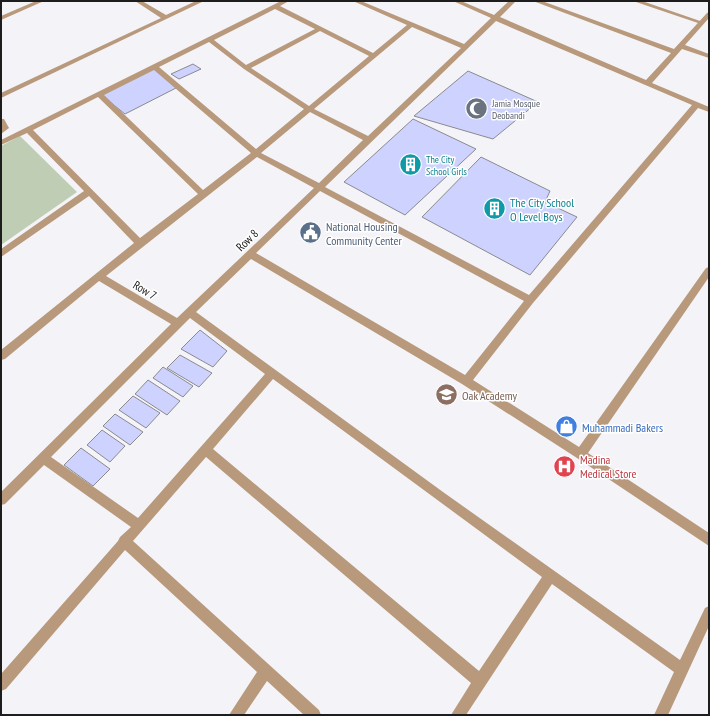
<svg xmlns="http://www.w3.org/2000/svg" width="710" height="716" viewBox="0 0 710 716" font-family="'PT Sans Narrow',sans-serif">
	<rect width="100%" height="100%" fill="#f4f4f8"/>
	<path fill="#bfcdb4" d="M20 136 77 192 1 245V146Z"/>
	<g fill="#ced2fe" stroke="#8a8a8e">
		<path d="M193 64 201 69 179 79 171 74Z"/>
		<path d="M154 67 176 88 125 114 100 94Z"/>
		<path d="M468 71 538 102 493 139 414 116Z"/>
		<path d="M413 119 476 149 405 215 344 182Z"/>
		<path d="M481 157 550 191 545 202 577 217 530 275 422 217Z"/>
		<path d="M200 330 227 351 213 367 181 349Z"/>
		<path d="M180 355 212 373 199 387 167 368Z"/>
		<path d="M163 367 193 386 183 397 153 378Z"/>
		<path d="M148 380 180 401 167 415 135 394Z"/>
		<path d="M133 396 160 413 146 428 119 410Z"/>
		<path d="M115 414 143 432 130 445 103 426Z"/>
		<path d="M102 430 125 446 110 462 87 445Z"/>
		<path d="M81 448 110 469 93 486 64 465Z"/>
	</g>
	<g fill="none" stroke-linecap="round" stroke-linejoin="round">
		<path fill="#b8997c" fill-rule="evenodd" d="M633 1H642L703 22 698 23Z"/>
		<g fill="#b8997c" fill-rule="evenodd">
			<path d="M36 1H44L1 20V16Z"/>
			<path d="M135 1H142L166 15 196 1H204L1 98V93L161 18Z"/>
			<path d="M281 1H289L280 6 373 53 407 25 353 1H361L464 44 491 18 453 1H461L494 15 509 1H516L500 17 646 80 671 53 533 1H542L674 49 707 13 709 12V18L685 45 709 54V58L682 49 652 83 709 107V112L698 108 533 303 473 380 579 447 706 268 709 267V277L588 453 709 533V546L577 458 462 384 251 259 196 312 443 492 680 660 705 608 709 606V626L668 715H654L674 672 552 584 466 715H451L471 683 206 457 133 541 319 710 321 715H304L267 681 244 715H229L257 672 125 550 6 689 1 691V674L118 541 120 537 131 527 44 465 5 504 1 505V492L171 324 99 281 5 359 1 360V350L134 243 89 196 1 257V249L84 191 27 133 1 145V140ZM275 9 315 29 246 65 214 40ZM496 21 692 105 529 295 325 187ZM412 27 461 48 368 136 314 109ZM320 31 369 56 309 106 251 68ZM209 42 244 69 304 109 256 149 159 67ZM154 70 251 153 203 190 104 95ZM98 97 198 194 140 238 33 130ZM310 112 363 140 319 183 261 153ZM257 157 314 188 177 318 106 276ZM320 191 524 301 465 375 256 253ZM190 318 265 374 138 518 51 457ZM273 379 542 577 479 671 213 449Z"/>
			<path d="M1 119H4L9 128 1 134Z"/>
		</g>
	</g>
	<defs>
		<symbol id="mosque-disc" viewBox="-11 -11 22 22"><circle r="9.5" fill="#6b7280" stroke="#fff"/><path d="M3.5-4.9A6 6 0 1 0 3.5 4.9A5 5 0 1 1 3.5-4.9Z" fill="#fff"/></symbol>
		<symbol id="building-disc" viewBox="-11 -11 22 22"><circle r="9.5" fill="#0f9aa8" stroke="#fff"/><path d="M-4-6H4V6H1V3H-1V6H-4ZM-2.5-4.3h1.7v1.8h-1.7ZM.8-4.3h1.7v1.8H.8ZM-2.5-1h1.7V.8h-1.7ZM.8-1h1.7V.8H.8Z" fill="#fff"/></symbol>
		<symbol id="civic-disc" viewBox="-11 -11 22 22"><circle r="9.5" fill="#5c6f8a" stroke="#fff"/><path d="M-.6-6.5H3V-4.5H.6V-3L4-1V1h2V6H-6V1h2V-1L-.6-3ZM-1.2 2.5V6h2.4V2.5Z" fill="#fff"/></symbol>
		<symbol id="school-disc" viewBox="-11 -11 22 22"><circle r="9.5" fill="#8d6e63" stroke="#fff"/><path d="M0-5L7-2L0 1L-7-2ZM-4 1L0 2.5L4 1V4Q0 6-4 4Z" fill="#fff"/></symbol>
		<symbol id="shop-disc" viewBox="-11 -11 22 22"><circle r="9.5" fill="#3f7fe0" stroke="#fff"/><path d="M-5-2.5h2.3a2.7 3.5 0 0 1 5.4 0H5L5.5 6h-11ZM-1.5-2.5h3a1.5 2.3 0 0 0-3 0Z" fill="#fff"/></symbol>
		<symbol id="hospital-disc" viewBox="-11 -11 22 22"><circle r="9.5" fill="#e0444e" stroke="#fff"/><path d="M-5-5h3v3.5h4V-5h3V5h-3V1.5h-4V5h-3Z" fill="#fff"/></symbol>
	</defs>
	<g fill-rule="evenodd">
		<use href="#mosque-disc" x="464" y="96" width="25" height="25"/>
		<use href="#building-disc" x="398" y="152" width="25" height="25"/>
		<use href="#building-disc" x="482" y="196" width="25" height="25"/>
		<use href="#civic-disc" x="298" y="220" width="25" height="25"/>
		<use href="#school-disc" x="434" y="382" width="25" height="25"/>
		<use href="#shop-disc" x="554" y="414" width="25" height="25"/>
		<use href="#hospital-disc" x="552" y="454" width="25" height="25"/>
	</g>
	<g text-anchor="middle" dominant-baseline="central" stroke-width="3" stroke-linejoin="round" paint-order="stroke">
		<g font-size="10" fill="#5b616d" stroke="#fff" text-anchor="start">
			<text x="492" y="103">Jamia Mosque<tspan x="492" dy="12">Deobandi</tspan></text>
		</g>
		<g font-size="10" fill="#0d838f" stroke="#fff" text-anchor="start">
			<text x="426" y="159">The City<tspan x="426" dy="12">School Girls</tspan></text>
		</g>
		<g font-size="12" fill="#0d838f" stroke="#fff" text-anchor="start">
			<text x="510" y="202">The City School<tspan x="510" dy="14">O Level Boys</tspan></text>
		</g>
		<g font-size="12" fill="#4e5e75" stroke="#fff" text-anchor="start">
			<text x="326" y="226">National Housing<tspan x="326" dy="14">Community Center</tspan></text>
		</g>
		<g font-size="12" fill="#1d1d1e" stroke="#fff">
			<text transform="translate(247 240) rotate(-44)">Row 8</text>
			<text transform="translate(145 290) rotate(31)">Row 7</text>
		</g>
		<g font-size="12" fill="#785e54" stroke="#fff" text-anchor="start">
			<text x="462" y="395">Oak Academy</text>
		</g>
		<g font-size="12" fill="#366cbe" stroke="#fff" text-anchor="start">
			<text x="582" y="427">Muhammadi Bakers</text>
		</g>
		<g font-size="12" fill="#be3a42" stroke="#fff" text-anchor="start">
			<text x="580" y="459">Madina<tspan x="580" dy="14">Medical Store</tspan></text>
		</g>
	</g>
	<rect width="710" height="716" fill="none" stroke="#1d1d1e" stroke-width="4"/>
</svg>
